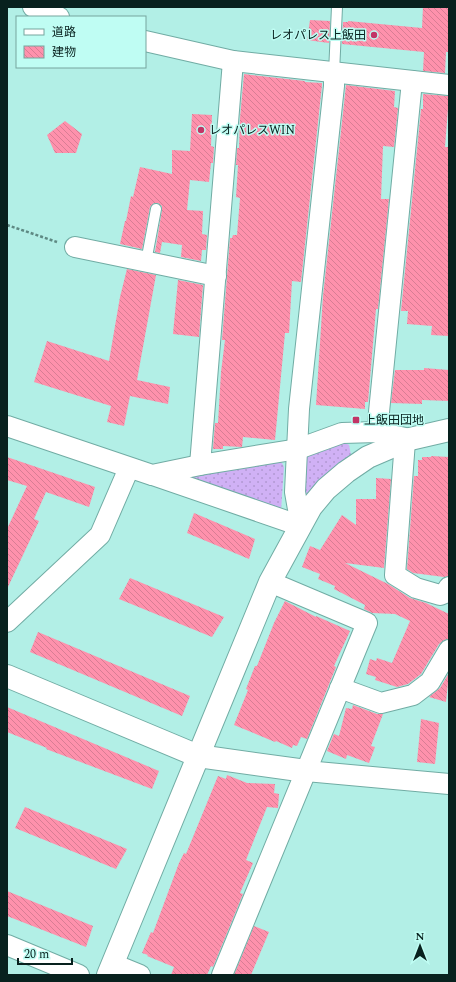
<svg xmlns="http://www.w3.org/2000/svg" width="456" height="982" viewBox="0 0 456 982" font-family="Spectral,'Noto Sans JP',serif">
	<defs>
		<pattern id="grass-dots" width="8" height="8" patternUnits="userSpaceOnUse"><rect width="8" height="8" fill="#d0b1f5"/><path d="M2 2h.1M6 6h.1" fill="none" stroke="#b198d2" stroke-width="1.8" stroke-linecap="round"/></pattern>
		<pattern id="building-back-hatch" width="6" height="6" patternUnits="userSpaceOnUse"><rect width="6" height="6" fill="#fe91ac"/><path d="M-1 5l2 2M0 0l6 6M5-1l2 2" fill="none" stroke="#d87d94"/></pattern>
	</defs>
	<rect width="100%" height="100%" fill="#b2efe6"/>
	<g fill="url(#grass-dots)">
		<path d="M341 441 349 445 351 455 307 494 304 490 306 458 318 447Z"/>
		<path d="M281 461 284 467 281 511 178 476Z"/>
	</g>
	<g fill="url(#building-back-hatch)">
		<path d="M423 7H449V42L448 52H446L445 73 423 71 424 52 342 44 343 22H348V21L422 28Z"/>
		<path d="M310 20 330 21 329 43 307 40Z"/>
		<path d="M244 74 305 81V82L322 83V85L301 282 292 281 289 333H285L275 440 243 437 242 447 223 446V449H213L215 423H218L221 372 225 340H222L230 238H232L233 235H237L240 198 236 197 238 165H236L237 148H239L240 118Z"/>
		<path d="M346 85 395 91 394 107 398 108 394 147 383 146 381 199H389L378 309H376L368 402H365V409L316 405 323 296Z"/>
		<path d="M423 94 449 96 445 147H449V336L431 335 432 326 407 324 408 311H401L421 109H423Z"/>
		<path d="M192 114 212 115 211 146 214 147 213 163H211L209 182 190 180 187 210 203 211 202 234 207 235 206 250H202L201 261 181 257 182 245 162 242 160 253 155 252 162 210V206L158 203H154L150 207 142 249 120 244 125 221H126L131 196 133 197 140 167 172 174V150L190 151Z"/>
		<path d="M65 121 82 134 76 153H55L47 135Z"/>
		<path d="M127 269 156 275 137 380 170 387 168 404 130 396 124 426 107 422 111 406 34 382 47 341 109 361 120 297Z"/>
		<path d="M178 280 203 285 199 337 173 334Z"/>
		<path d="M424 368 449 370V401L422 400V404L391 403 395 370H424Z"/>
		<path d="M431 456 449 457V576L444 577 413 573 407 569 414 476H418V460H422V457H431Z"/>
		<path d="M7 457 95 487 89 507 46 492 34 519 39 521 7 589V529L27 486 7 480Z"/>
		<path d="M376 478 391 479 384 568 345 563 388 584 410 598 426 603 449 614V639L444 640 439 644 421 674 408 684 397 687 375 680 376 677 366 674 370 659 376 661 377 658 392 663 410 621 395 614 372 613 364 609 365 605 334 589 335 586 318 579 320 574 302 567 310 546 320 550 342 515 356 525V499H376Z"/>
		<path d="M194 513 255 539 249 559 187 533Z"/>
		<path d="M130 578 224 617 212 637 119 599Z"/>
		<path d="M285 601 316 617V616L350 631 334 666 336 667 307 739 301 737 297 746 293 745 292 748 276 741 275 742 234 725 248 690 246 689 255 666H257L274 623Z"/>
		<path d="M38 632 190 696 182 716 30 652Z"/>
		<path d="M449 673 446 702 429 697 440 688Z"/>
		<path d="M353 705 377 714H383L371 746 375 747 369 763 347 755 346 759 327 751 334 734 339 736 346 708 352 709Z"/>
		<path d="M7 707 159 771 152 789 46 749 47 748 7 732Z"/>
		<path d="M421 719 439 723 435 764 417 762Z"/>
		<path d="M227 775 247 783 275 784 274 793 279 794 278 808 267 807 246 860 253 863 240 893 243 894 213 967 211 966 207 975H171L174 967 147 956 148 955 142 953 151 932 153 933 179 863 184 853 186 854 218 776 226 779Z"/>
		<path d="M25 807 127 849 116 869 15 828Z"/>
		<path d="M7 891 93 926 86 947 7 916Z"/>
		<path d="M254 926 269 932 251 975H234Z"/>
	</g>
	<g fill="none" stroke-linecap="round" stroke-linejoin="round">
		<defs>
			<g id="service">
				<path d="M334 73 337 7"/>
				<path d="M146 262 156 209"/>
			</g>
			<g id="minor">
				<path d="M33 7 59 17"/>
				<path d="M145 41 233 61 449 85"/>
				<path d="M75 247 216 276"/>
				<path d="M7 426 152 475 200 465 298 449 342 433 377 432 410 439"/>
				<path d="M377 432 412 81"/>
				<path d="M405 441 395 575 416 588 440 595 445 593 449 587"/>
				<path d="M200 465 233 61"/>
				<path d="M153 475 301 526"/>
				<path d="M301 526 295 492 299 409 334 86V73"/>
				<path d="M7 622 100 535 129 468"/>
				<path d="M340 688 381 703 413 695 430 682 449 650"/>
				<path d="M306 771 449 784"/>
				<path d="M7 945 79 975"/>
				<path d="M113 964 140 975"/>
				<path d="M222 975 367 623 270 582"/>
			</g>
			<g id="tertiary">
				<path d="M7 676 198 756 306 771"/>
				<path d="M108 975 270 582 311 507 326 489 346 472 368 457 410 439 449 430"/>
			</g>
		</defs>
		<use href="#service" stroke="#71aca4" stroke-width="12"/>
		<use href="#minor" stroke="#71aca4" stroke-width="22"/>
		<use href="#tertiary" stroke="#71aca4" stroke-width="24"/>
		<path stroke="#5e8983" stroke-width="2.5" stroke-dasharray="3 2" stroke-linecap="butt" d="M7 225 57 242"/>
		<use href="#service" stroke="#fff" stroke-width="10"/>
		<use href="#minor" stroke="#fff" stroke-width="20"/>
		<use href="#tertiary" stroke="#fff" stroke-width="22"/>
	</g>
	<g fill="#c23566" stroke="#bffdf3" stroke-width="1.5">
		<circle cx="374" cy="35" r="4"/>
		<circle cx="201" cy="130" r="4"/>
		<rect x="352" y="416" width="8" height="8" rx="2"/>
	</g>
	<g text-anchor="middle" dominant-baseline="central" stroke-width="3" stroke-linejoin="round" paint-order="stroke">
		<g font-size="12" fill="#08211e" stroke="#bffdf3" text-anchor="start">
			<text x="366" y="35" text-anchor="end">レオパレス上飯田</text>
			<text x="209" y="130">レオパレスWIN</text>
			<text x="364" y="420">上飯田団地</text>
		</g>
	</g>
	<rect width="456" height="982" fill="none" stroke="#08211e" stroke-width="16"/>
	<rect x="16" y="16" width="130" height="52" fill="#bffdf3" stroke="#76a59e"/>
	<rect x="24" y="29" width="20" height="6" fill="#ffffff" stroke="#76a59e"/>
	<text x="52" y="36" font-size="12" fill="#08211e">道路</text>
	<rect x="24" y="46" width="20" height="12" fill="url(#building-back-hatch)" stroke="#76a59e"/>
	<text x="52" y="56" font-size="12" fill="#08211e">建物</text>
	<g transform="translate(420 946)" stroke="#bffdf3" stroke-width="3" paint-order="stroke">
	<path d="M0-3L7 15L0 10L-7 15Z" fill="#08211e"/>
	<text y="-6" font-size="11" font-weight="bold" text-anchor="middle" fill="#08211e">N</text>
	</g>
	<path d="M18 958v6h54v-6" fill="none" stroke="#08211e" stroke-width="2"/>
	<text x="24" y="958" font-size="12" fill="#08211e" stroke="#bffdf3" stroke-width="3" paint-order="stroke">20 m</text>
</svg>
